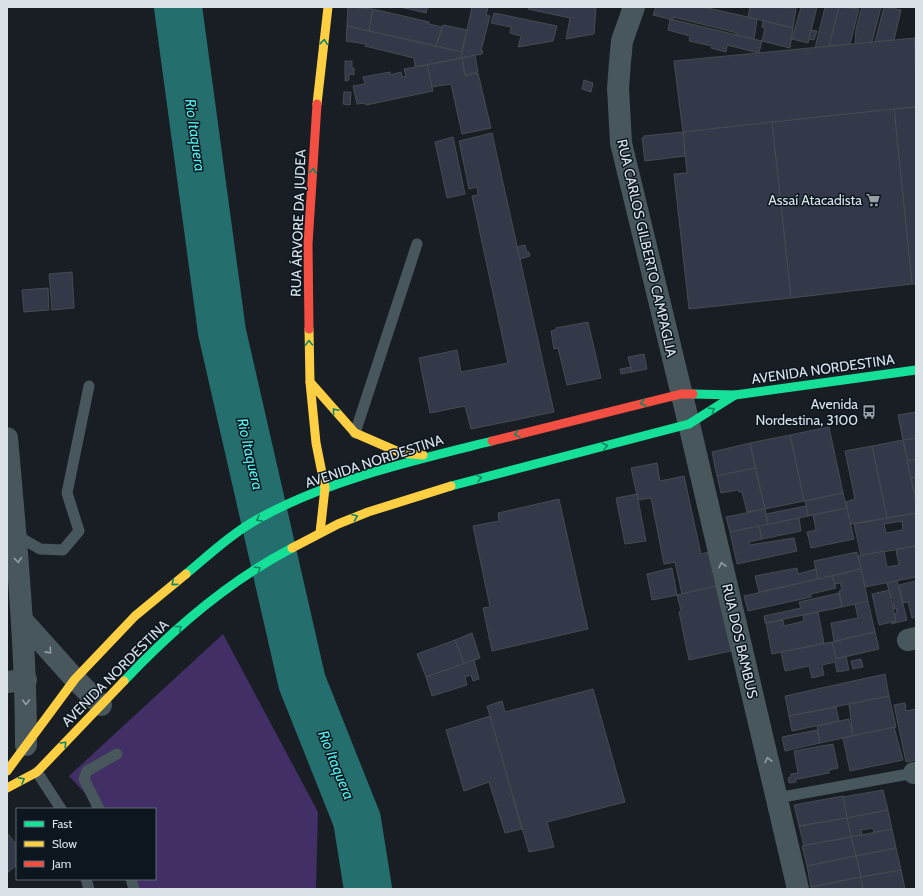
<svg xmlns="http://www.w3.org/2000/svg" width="923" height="896" viewBox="0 0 923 896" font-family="Cabin,sans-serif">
	<rect width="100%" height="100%" fill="#181e24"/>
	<path fill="#412f66" d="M223 634 318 812 316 889H132V879H155V809H100L69 776Z"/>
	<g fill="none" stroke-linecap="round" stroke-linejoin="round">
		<path stroke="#246f6d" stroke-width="48" d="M178 7 222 332 302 682 357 820 368 889"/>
	</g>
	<g fill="#34394a" stroke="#474b50" fill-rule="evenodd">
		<path d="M348 7 373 9 369 31 347 26Z"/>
		<path d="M400 7H432L427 8 426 13Z"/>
		<path d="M472 7H488L486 15 490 16 481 51H483L482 54 461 58Z"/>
		<path d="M529 7H596L594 34 566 39 570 18 528 9Z"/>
		<path d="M656 7H703L757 19 754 39 736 35 737 33 673 17V20L653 15Z"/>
		<path d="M750 7 796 8 793 28 748 17Z"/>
		<path d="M801 7H817L808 43 792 39Z"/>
		<path d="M825 7H839L829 46 815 48Z"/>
		<path d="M839 7 859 9 850 44 829 46Z"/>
		<path d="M862 7H881L872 42 855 44 856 29Z"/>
		<path d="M884 7 901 10 894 40 875 42Z"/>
		<path d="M373 9 429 22V24L442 27 436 46 369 31Z"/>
		<path d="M494 13 557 26 553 41 518 47 521 36 510 33 511 27 491 23Z"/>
		<path d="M670 19 762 41 759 53 727 45 726 52 711 48 712 46 689 41 690 36 668 30Z"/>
		<path d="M763 21 793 28 790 48 762 41 765 28 762 27Z"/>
		<path d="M443 25 467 30 461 52 436 46Z"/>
		<path d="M347 26 462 52 461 58 415 67 414 58 365 46 366 44 346 41Z"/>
		<path d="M811 30 817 31 814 40 809 39Z"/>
		<path d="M915 38 916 107 683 132 674 61Z"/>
		<path d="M475 55 478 72 465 75 462 58Z"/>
		<path d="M462 58 465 76 478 73 491 128 462 134 451 84 432 87 427 65Z"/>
		<path d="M345 61H352V68H354V75L349 74V80L345 81Z"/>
		<path d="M427 65 433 91 366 105 365 103 357 104 353 86 365 84 363 77 390 72V75L401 72 402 77 406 76 404 69Z"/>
		<path d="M584 80 593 83 591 92 582 89Z"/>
		<path d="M344 92H351L350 105 343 104Z"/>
		<path d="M916 107V284H912L894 109Z"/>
		<path d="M894 109 912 284 791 298 772 122Z"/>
		<path d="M772 122 791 298 689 309 674 174 687 173 683 132Z"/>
		<path d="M683 132 685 156 645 161 642 138H644V136Z"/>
		<path d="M492 133 554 412 471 429 465 406 430 413 419 358 457 350 461 372 508 363 472 196 478 195 477 187 469 189 459 141Z"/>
		<path d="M453 137 465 194 447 198 435 142Z"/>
		<path d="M525 245 527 252H529L530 256 520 259 517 247Z"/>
		<path d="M72 272 74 308 52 310 49 274Z"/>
		<path d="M48 288 49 310 24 312 22 290Z"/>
		<path d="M588 322 601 378 567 385 558 348 554 349 551 331 556 330V328Z"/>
		<path d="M644 354 647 369 632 372 628 357Z"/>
		<path d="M631 367 632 372 621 374 620 369Z"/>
		<path d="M916 412V438L903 440 898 415Z"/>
		<path d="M829 427 843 493 804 501 790 435Z"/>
		<path d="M790 435 804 501 765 509 750 443Z"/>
		<path d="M916 438V459L907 461 903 440Z"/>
		<path d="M903 440 916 501V513L887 518 872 446Z"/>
		<path d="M750 443 755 468 717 476 712 452Z"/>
		<path d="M872 446 887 518 850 524 846 502 855 499 845 451Z"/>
		<path d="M916 459V477L911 478 907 461Z"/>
		<path d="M657 463 660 481 684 476 701 554 709 552 716 586 682 594 675 562 664 564 651 498 638 500 631 468Z"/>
		<path d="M755 468 765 509 747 512 742 492H739L738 490 721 493 717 476Z"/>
		<path d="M916 477V491L914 492 911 478Z"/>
		<path d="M843 493 847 508 808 516 805 501Z"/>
		<path d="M637 494 646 541 625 544 616 498Z"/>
		<path d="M559 499 588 629 492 651 483 608 490 607 473 526 499 521 498 513Z"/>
		<path d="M806 506 808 516 768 525 766 514Z"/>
		<path d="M847 508 854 539 811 548 807 532 816 530 813 515Z"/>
		<path d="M765 509 768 525 730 532 726 517Z"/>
		<path d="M916 513V546L861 556 854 524ZM902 521 903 530 886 533 884 524Z"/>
		<path d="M799 518 801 531 762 539 759 526Z"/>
		<path d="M759 526 762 539 749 542 750 545 794 538 797 551 737 564 730 532Z"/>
		<path d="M916 546V577L865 587 858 556 884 551 887 567 899 565 896 551 898 549Z"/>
		<path d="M857 552 861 569 818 579 814 561Z"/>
		<path d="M672 568 677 595 652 600 647 574Z"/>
		<path d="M797 568 798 574 816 569 818 579 759 592 755 576Z"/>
		<path d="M861 569 868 601 842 607 839 591 842 590 840 583 834 584 832 576Z"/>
		<path d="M832 576 836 588 811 594V597L748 611 744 596Z"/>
		<path d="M897 581 907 620 891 624 896 621 894 614 897 613 896 608 894 609 893 597 891 598 887 583Z"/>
		<path d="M916 581V617L912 618 908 602 903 603 899 585Z"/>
		<path d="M716 586 731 651 689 660 679 612 681 611 677 595Z"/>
		<path d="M889 590 896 621 879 625 872 594Z"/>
		<path d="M839 593 842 607 765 623 764 616 801 608 799 602Z"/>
		<path d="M868 601 875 632 834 641 831 623 858 618 855 604Z"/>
		<path d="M818 612 824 643 772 654 766 623 783 620 784 626 804 621 803 615Z"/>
		<path d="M875 632 879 649 836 659 832 642Z"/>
		<path d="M472 633 480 658 464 664 455 640Z"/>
		<path d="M455 640 464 664 426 677 417 654Z"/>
		<path d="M832 642 836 659 846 656 849 670 837 672 835 662 822 665 824 675 812 678 809 666 785 671 781 652Z"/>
		<path d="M861 659 863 667 853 669 851 661Z"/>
		<path d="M474 660 479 679 473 681 471 675 465 677 467 685 432 696 426 677Z"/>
		<path d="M885 674 889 696 789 716 785 696Z"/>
		<path d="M593 689 625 802 547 822 554 847 529 852 487 706 502 701 505 712Z"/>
		<path d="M889 696 896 727 853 736 849 704Z"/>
		<path d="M905 703 906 711 916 709V760L906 762 894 705Z"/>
		<path d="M836 707 839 721 792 731 789 716Z"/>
		<path d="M490 716 522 829 505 833 489 782 464 791 446 730Z"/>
		<path d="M849 719 853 736 820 743 817 726Z"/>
		<path d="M894 727 903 760 850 771 843 738Z"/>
		<path d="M817 730 820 743 785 751 782 737Z"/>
		<path d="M833 744 838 768 829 770V773L798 779 796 778V782L789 783 788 778 791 777V774L798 773 794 751Z"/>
		<path d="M883 790 888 810 847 818 843 797Z"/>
		<path d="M843 796 847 818 799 826 794 805Z"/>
		<path d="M888 810 892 829 874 833 873 828 861 830 862 835 851 837 847 818Z"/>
		<path d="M847 818 851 837 804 846 799 826Z"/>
		<path d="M892 829 896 848 856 856 851 837Z"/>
		<path d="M7 833 17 845V865L7 873Z"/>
		<path d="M851 837 856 856 807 866 802 846Z"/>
		<path d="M896 848 901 870 861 877 856 856Z"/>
		<path d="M856 856 861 877 811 887 807 866Z"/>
		<path d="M901 870 905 889H863L861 877Z"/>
		<path d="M861 877 863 889H812L811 887Z"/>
	</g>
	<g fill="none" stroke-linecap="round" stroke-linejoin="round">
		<g stroke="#48575c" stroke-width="11">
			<path d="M355 433 417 244"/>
			<path d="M16 535 40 549 63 550 79 531 67 493 89 386"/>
			<path d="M37 772 61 809"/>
			<path d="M777 798 914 773 915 776"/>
			<path d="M99 809 84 779 87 771 117 754"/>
			<path d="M86 879 89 889"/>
			<path d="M131 879 134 889"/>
		</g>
		<g stroke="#48575c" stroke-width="22">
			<path d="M634 7 622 41 620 62 618 88 621 143 689 424 798 889"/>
			<path d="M7 438C16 540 26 642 26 745"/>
			<path d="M23 621 75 679 101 705"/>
			<path d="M908 640 916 638"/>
			<path d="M7 682 26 680"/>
			<path d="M914 773H916"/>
		</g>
		<g stroke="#16e098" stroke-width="9">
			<path d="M693 394 735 395 916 370"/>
			<path d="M451 486 689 424 735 395"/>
			<path d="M186 574C209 555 231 534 258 519 327 480 416 460 492 441"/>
			<path d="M124 681C173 629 229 581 292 548"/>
		</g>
		<g stroke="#ffcf43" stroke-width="9">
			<path d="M317 104 328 7"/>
			<path d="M309 329 310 382 316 443 325 488 320 533"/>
			<path d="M310 382 355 433 401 453 423 455"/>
			<path d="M292 548 338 524 368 512 451 486"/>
			<path d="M7 771 75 679 135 616 186 574"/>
			<path d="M7 788 37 772 124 681"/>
		</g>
		<g stroke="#f24e42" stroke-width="9">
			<path d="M309 329 308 244 317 104"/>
			<path d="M492 441 681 394H693"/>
		</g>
	</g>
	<defs><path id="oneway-chevron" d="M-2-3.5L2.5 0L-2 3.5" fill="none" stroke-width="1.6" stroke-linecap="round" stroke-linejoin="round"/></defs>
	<g stroke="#118562">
		<use href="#oneway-chevron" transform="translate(324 42) rotate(-84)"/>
		<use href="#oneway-chevron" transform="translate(313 171) rotate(-86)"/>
		<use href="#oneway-chevron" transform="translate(309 343) rotate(-91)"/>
		<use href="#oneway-chevron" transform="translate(643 403) rotate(166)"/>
		<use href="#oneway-chevron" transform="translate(712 410) rotate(-32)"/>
		<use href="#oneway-chevron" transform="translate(335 411) rotate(-131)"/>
		<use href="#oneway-chevron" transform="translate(517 434) rotate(166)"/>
		<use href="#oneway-chevron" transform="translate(605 446) rotate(-14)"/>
		<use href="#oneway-chevron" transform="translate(479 478) rotate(-15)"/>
		<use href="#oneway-chevron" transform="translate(355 517) rotate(-21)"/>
		<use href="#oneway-chevron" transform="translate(259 519) rotate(151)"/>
		<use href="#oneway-chevron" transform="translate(258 569) rotate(-32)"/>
		<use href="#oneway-chevron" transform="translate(174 583) rotate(140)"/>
		<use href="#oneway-chevron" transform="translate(179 628) rotate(-39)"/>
		<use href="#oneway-chevron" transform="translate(64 744) rotate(-46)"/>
		<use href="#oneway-chevron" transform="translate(22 780) rotate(-29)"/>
	</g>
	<g stroke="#929da2">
		<use href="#oneway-chevron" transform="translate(18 560) rotate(85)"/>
		<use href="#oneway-chevron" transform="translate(722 565) rotate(-103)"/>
		<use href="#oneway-chevron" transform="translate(49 651) rotate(48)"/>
		<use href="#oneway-chevron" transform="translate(26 702) rotate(90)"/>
		<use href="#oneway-chevron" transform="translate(768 760) rotate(-103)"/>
	</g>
	<defs>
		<symbol id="supermarket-bare" viewBox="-9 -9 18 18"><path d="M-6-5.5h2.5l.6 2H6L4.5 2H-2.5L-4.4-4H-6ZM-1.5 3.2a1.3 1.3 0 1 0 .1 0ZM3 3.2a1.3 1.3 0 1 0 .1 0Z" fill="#979ea4" stroke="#0b161f" stroke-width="2.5" paint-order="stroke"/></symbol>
		<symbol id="bus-bare" viewBox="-9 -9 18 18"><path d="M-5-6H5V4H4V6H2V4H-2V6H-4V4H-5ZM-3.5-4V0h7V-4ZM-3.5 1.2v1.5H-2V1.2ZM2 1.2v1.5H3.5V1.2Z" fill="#979ea4" stroke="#0b161f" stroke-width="2.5" paint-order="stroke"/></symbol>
	</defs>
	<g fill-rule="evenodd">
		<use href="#supermarket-bare" x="863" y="190" width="20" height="20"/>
		<use href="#bus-bare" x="859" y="402" width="20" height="20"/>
	</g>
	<g text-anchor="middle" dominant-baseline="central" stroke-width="3" stroke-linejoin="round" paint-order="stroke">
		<g font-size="14" fill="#dbe3e9" stroke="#0b161f" text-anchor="end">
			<text x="862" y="200">Assaí Atacadista</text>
			<text x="858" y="404">Avenida<tspan x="858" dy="16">Nordestina, 3100</tspan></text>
		</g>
		<g font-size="14" fill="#dbe3e9" stroke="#0b161f">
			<text transform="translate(298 223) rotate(-88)">RUA ÁRVORE DA JUDEA</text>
			<text transform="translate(647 248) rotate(77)">RUA CARLOS GILBERTO CAMPAGLIA</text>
			<text transform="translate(823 369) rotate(-8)">AVENIDA NORDESTINA</text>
			<text transform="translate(374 461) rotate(-18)">AVENIDA NORDESTINA</text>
			<text transform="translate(740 641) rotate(77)">RUA DOS BAMBUS</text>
			<text transform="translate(115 673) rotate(-45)">AVENIDA NORDESTINA</text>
		</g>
		<g font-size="15" font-style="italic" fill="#55ede9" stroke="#0b161f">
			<text transform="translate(195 135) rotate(82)">Rio Itaquera</text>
			<text transform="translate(250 454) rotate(77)">Rio Itaquera</text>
			<text transform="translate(336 765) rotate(68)">Rio Itaquera</text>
		</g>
	</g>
	<rect width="923" height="896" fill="none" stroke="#dbe3e9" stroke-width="16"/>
	<rect x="16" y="808" width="140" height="72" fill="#0b161f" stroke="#5e6870"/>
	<rect x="24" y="821" width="20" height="6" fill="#16e098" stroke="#5e6870"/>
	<text x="52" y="828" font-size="12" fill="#dbe3e9">Fast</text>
	<rect x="24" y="841" width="20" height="6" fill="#ffcf43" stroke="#5e6870"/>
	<text x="52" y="848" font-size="12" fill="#dbe3e9">Slow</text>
	<rect x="24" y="861" width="20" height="6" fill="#f24e42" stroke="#5e6870"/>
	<text x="52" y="868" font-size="12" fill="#dbe3e9">Jam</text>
</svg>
